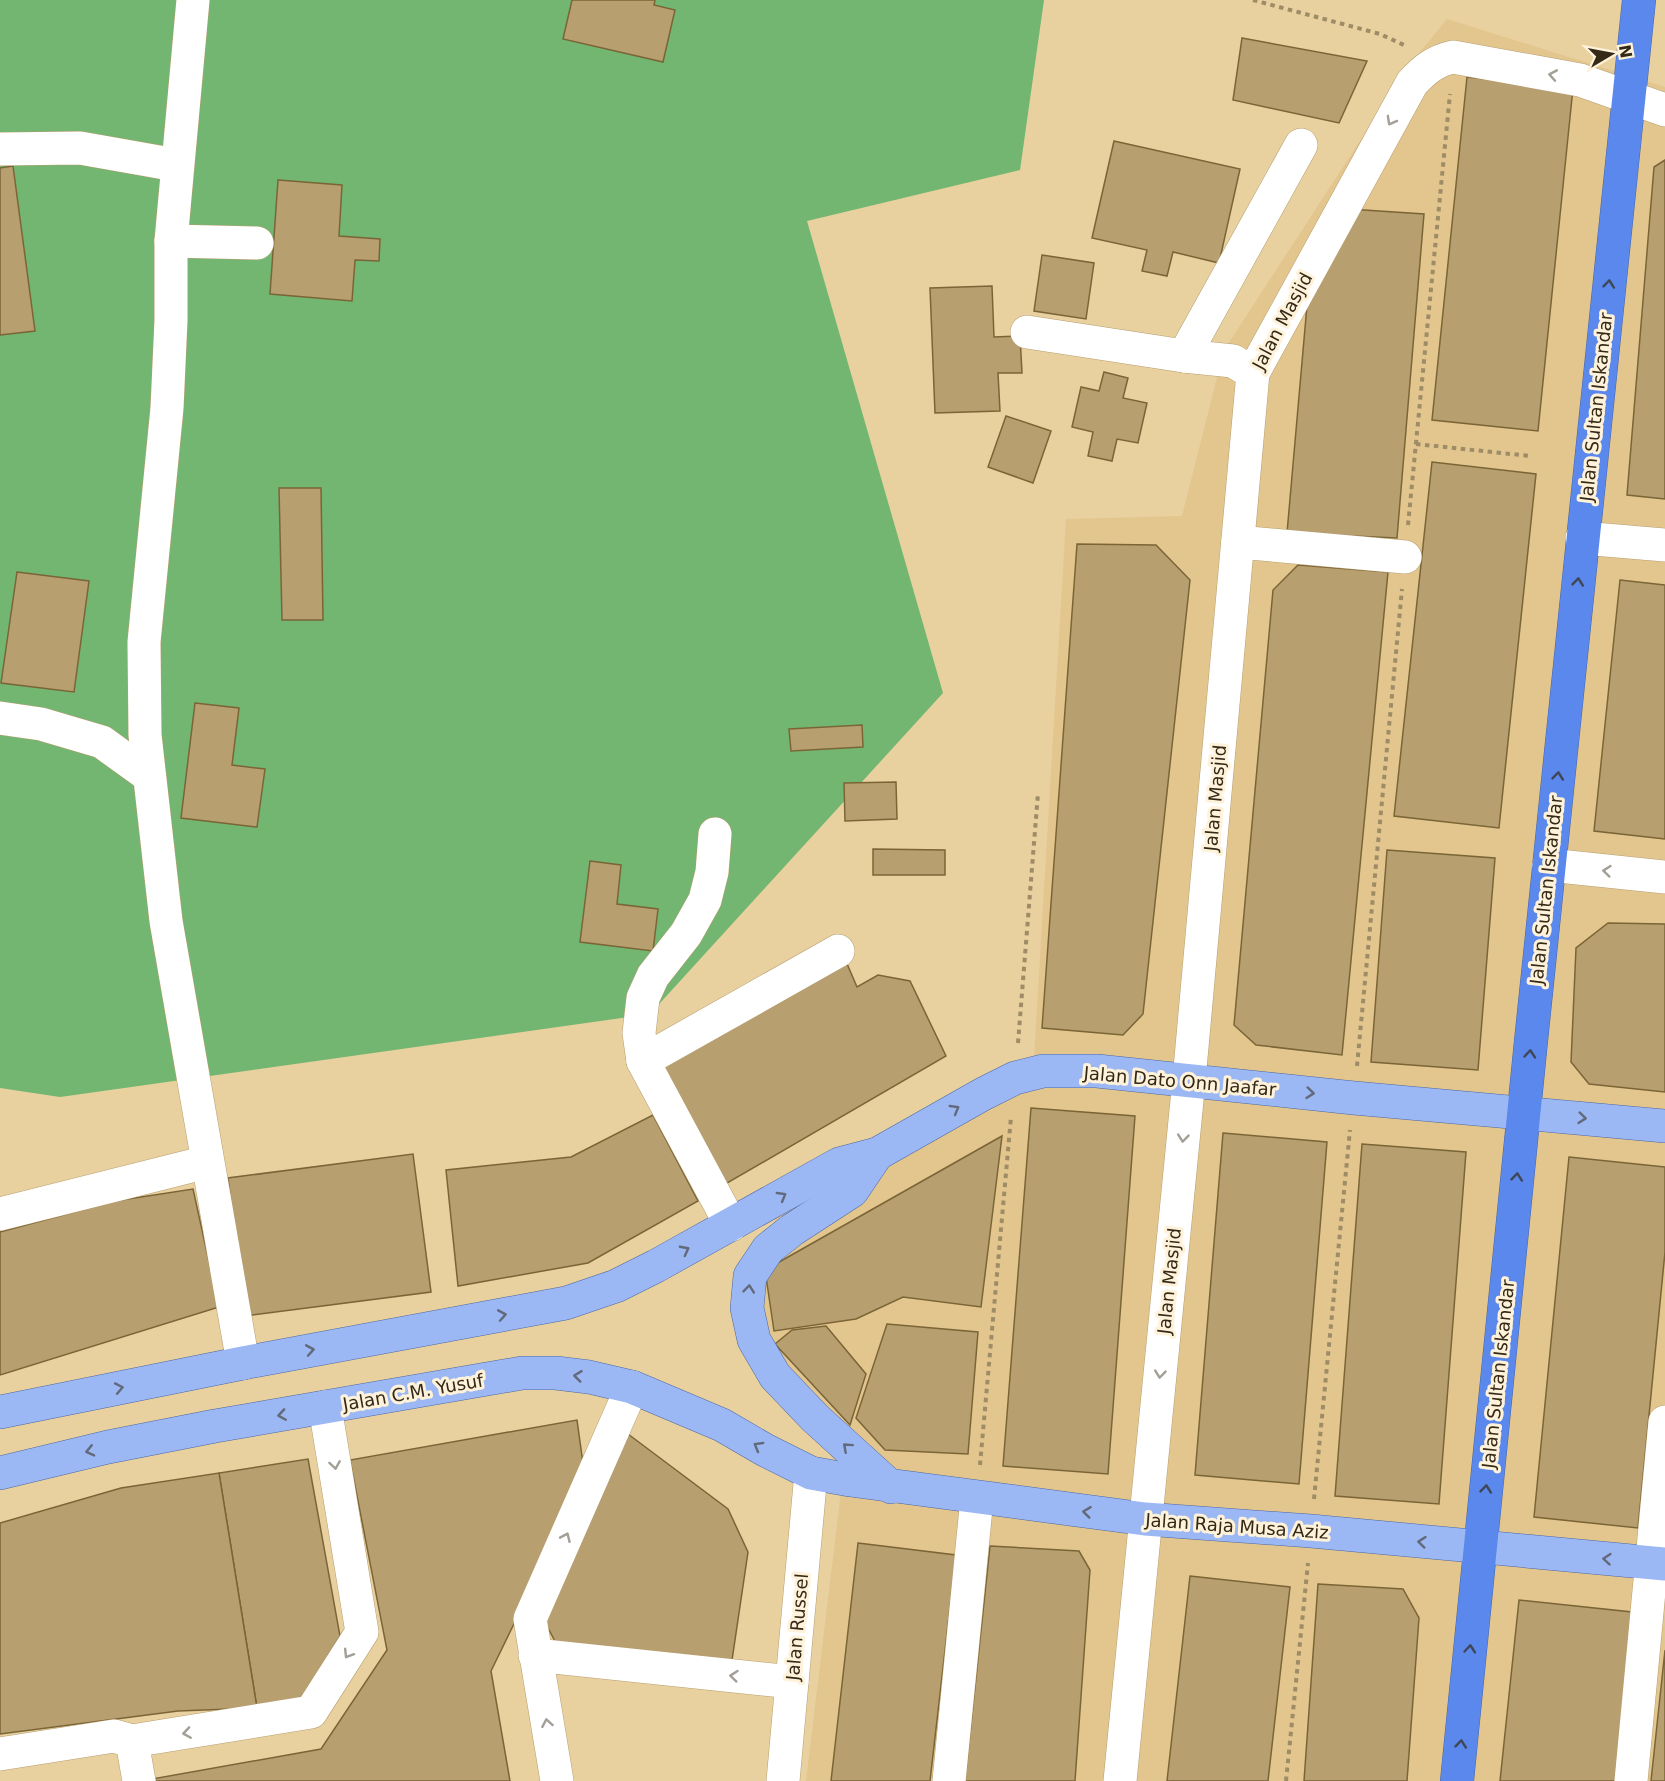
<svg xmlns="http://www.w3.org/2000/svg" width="1665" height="1781" viewBox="0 0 1665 1781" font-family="'DejaVu Sans',sans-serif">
	<rect width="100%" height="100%" fill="#e8d09f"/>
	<path fill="#e3c68e" d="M1447 19 1665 87V1781H806L843 1475 752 1332 776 1214 1033 1075 1066 519 1182 516 1224 350 1410 64Z"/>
	<path fill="#72b671" d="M0 0H1044L1020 170 807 221 943 693 650 1014 60 1097 0 1088Z"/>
	<g fill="#b79f70" stroke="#7b6537" stroke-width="1.5">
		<path d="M572 0H655L654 5 675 10 663 62 563 39Z"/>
		<path d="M1242 38 1367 61 1339 123 1233 100Z"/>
		<path d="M1467 77 1573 88 1538 431 1432 420Z"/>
		<path d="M1114 141 1240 169 1219 263 1173 252 1167 276 1142 271 1147 250 1092 238Z"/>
		<path d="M1665 160V499L1627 495 1654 167Z"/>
		<path d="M13 166 35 331 0 335V168Z"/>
		<path d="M278 180 342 185 339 236 380 239 379 261 355 260 352 301 270 294Z"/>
		<path d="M1349 209 1424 214 1397 538 1287 533 1308 294Z"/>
		<path d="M1042 255 1094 263 1086 319 1034 311Z"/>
		<path d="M992 286 994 337 1020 336 1022 373H998L1000 411 935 413 930 288Z"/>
		<path d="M1104 372 1128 378 1123 398 1147 403 1138 443 1117 439 1112 461 1088 456 1093 432 1072 427 1081 387 1099 391Z"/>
		<path d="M1006 416 1051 431 1033 483 988 467Z"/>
		<path d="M1432 462 1536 474 1499 828 1394 816Z"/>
		<path d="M279 488H321L323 620H282Z"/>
		<path d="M1077 544 1156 545 1190 580 1143 1014 1123 1035 1042 1028Z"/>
		<path d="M1298 565 1388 572 1342 1055 1256 1045 1234 1025 1273 590Z"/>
		<path d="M17 572 89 581 74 692 1 683Z"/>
		<path d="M1620 580 1665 585V839L1594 831Z"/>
		<path d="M195 703 239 708 232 765 265 769 257 827 181 818Z"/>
		<path d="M862 725 863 747 791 751 789 729Z"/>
		<path d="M896 782 897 819 845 821 844 783Z"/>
		<path d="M873 849 945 850V875H873Z"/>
		<path d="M1387 850 1495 858 1478 1070 1371 1062Z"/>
		<path d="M590 861 621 865 617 904 658 909 653 951 580 942Z"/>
		<path d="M1608 923 1665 924V1092L1589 1084 1571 1062 1576 948Z"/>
		<path d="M845 959 857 987 878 975 910 981 946 1056 722 1186 662 1064Z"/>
		<path d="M1031 1108 1135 1116 1108 1474 1003 1466Z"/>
		<path d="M653 1115 698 1201 588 1263 458 1286 446 1170 571 1157Z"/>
		<path d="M1223 1133 1327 1142 1299 1484 1195 1475Z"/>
		<path d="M1002 1136 981 1307 903 1297 856 1319 774 1331 765 1270Z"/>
		<path d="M1362 1144 1466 1152 1439 1504 1335 1496Z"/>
		<path d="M413 1154 431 1292 245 1316 228 1178Z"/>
		<path d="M1569 1157 1665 1167V1252L1638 1528 1534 1517Z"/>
		<path d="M193 1189 219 1307 0 1375V1232L115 1201Z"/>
		<path d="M887 1324 978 1332 968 1454 885 1450 856 1418Z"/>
		<path d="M826 1326 866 1374 850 1425 775 1344 792 1330Z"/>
		<path d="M577 1420 585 1478 491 1671 510 1781H153L152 1779 321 1749 387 1650 350 1460Z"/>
		<path d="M628 1434 728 1509 748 1552 731 1667 556 1643 541 1615Z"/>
		<path d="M308 1459 340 1636 300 1701 257 1708 219 1473Z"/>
		<path d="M219 1473 257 1708 178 1711 0 1734V1523L121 1488Z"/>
		<path d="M858 1543 956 1555 930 1781H831Z"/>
		<path d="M990 1546 1079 1551 1090 1570 1075 1781H965Z"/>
		<path d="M1190 1576 1290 1587 1268 1781H1167Z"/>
		<path d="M1318 1584 1403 1589 1419 1618 1407 1781H1304Z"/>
		<path d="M1519 1600 1632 1612 1615 1781H1500Z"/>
		<path d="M1665 1650V1781H1651Z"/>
	</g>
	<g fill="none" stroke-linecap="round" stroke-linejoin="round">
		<defs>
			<g id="minor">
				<path d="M193 0 171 241V320L167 408 144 642 145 735 166 921 243 1363"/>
				<path d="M0 149 80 148 176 165"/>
				<path d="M171 241 257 243"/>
				<path d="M1027 332 1184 356"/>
				<path d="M1253 373 1233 361 1184 356 1301 145"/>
				<path d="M1582 538 1665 545"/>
				<path d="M1238 542 1405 557"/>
				<path d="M0 718 41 724 102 742 149 776"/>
				<path d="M715 834 712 872 705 900 686 934 653 976 643 998 639 1033 643 1061 731 1225"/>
				<path d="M1549 865 1665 877"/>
				<path d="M643 1061 838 951"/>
				<path d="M0 1214 207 1162"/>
				<path d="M535 1655 792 1682"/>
				<path d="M0 1754 114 1736 132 1741"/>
				<path d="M139 1781 132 1741 311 1712 362 1632 325 1407"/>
				<path d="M557 1781 530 1619 632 1387"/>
				<path d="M783 1781 811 1473"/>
				<path d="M949 1781 977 1498"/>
				<path d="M1120 1781 1189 1080 1253 373 1412 83C1425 69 1435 61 1453 57L1580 80 1665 110"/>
				<path d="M1631 1781 1665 1422"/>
			</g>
			<g id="major">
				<path d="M877 1154 852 1191 792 1230 768 1249 750 1276 747 1308 754 1340 775 1376 815 1418 891 1487"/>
				<path d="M0 1412 243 1363 566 1303 616 1286 656 1266 839 1164 877 1154 983 1094 1015 1078 1043 1071H1097L1354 1098 1665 1126"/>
				<path d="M0 1473 108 1447 215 1426 522 1373H556L589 1377 632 1387 722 1425 765 1450 811 1473 850 1480 1145 1519 1311 1531 1665 1564"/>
			</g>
			<path id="highway" d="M1457 1781 1531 1041 1639 0"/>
		</defs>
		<use href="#minor" stroke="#b79f70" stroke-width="34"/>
		<use href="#major" stroke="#4c67a1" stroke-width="34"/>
		<use href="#highway" stroke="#4c67a1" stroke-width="34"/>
		<g stroke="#9e8c67" stroke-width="4" stroke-dasharray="4.5 4.5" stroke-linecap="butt">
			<path d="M1253 0 1380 34 1404 45"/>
			<path d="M1416 444 1530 456"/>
			<path d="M1408 525 1450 94"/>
			<path d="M1018 1043 1038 793"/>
			<path d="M1357 1066 1402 589"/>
			<path d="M980 1465 1011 1117"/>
			<path d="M1314 1499 1350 1130"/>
			<path d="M1286 1781 1308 1563"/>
		</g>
		<use href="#minor" stroke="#fff" stroke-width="33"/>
		<use href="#major" stroke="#9cb8f4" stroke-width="33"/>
		<use href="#highway" stroke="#5a88ec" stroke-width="33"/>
	</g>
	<defs><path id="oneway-chevron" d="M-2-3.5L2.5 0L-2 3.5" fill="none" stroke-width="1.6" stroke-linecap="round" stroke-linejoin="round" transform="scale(1.5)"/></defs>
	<g stroke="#a39f96">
		<use href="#oneway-chevron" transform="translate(1553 75) rotate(-170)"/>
		<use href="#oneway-chevron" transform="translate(1391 121) rotate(119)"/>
		<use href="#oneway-chevron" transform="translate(1607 871) rotate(-174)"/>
		<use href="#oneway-chevron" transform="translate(1183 1138) rotate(96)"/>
		<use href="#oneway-chevron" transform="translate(1160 1374) rotate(96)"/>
		<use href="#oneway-chevron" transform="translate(335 1465) rotate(81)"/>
		<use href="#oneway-chevron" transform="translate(566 1537) rotate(-66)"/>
		<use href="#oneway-chevron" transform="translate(348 1654) rotate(122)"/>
		<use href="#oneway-chevron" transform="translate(734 1676) rotate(-174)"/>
		<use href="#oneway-chevron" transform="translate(547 1723) rotate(-100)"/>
		<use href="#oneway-chevron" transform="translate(187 1733) rotate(171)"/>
	</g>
	<g stroke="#3f4656">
		<use href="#oneway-chevron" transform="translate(1609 284) rotate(-84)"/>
		<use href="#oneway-chevron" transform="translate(1578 582) rotate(-84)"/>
		<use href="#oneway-chevron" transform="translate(1558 776) rotate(-84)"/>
		<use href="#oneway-chevron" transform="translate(1530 1054) rotate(-85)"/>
		<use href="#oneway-chevron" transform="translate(1517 1177) rotate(-84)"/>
		<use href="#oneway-chevron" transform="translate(1486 1489) rotate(-84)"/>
		<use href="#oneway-chevron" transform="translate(1470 1649) rotate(-85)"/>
		<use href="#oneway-chevron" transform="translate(1461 1744) rotate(-84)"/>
	</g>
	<g stroke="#62697a">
		<use href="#oneway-chevron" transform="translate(1310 1093) rotate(6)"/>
		<use href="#oneway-chevron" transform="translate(955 1109) rotate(-30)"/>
		<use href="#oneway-chevron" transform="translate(1582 1118) rotate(6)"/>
		<use href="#oneway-chevron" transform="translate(782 1196) rotate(-30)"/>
		<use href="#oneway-chevron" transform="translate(685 1250) rotate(-28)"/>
		<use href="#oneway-chevron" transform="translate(749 1289) rotate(-84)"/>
		<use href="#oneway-chevron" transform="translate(502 1315) rotate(-10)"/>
		<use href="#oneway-chevron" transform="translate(310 1350) rotate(-10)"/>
		<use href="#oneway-chevron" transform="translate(578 1376) rotate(-173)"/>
		<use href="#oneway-chevron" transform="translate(119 1388) rotate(-11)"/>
		<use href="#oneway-chevron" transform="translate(282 1415) rotate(171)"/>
		<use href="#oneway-chevron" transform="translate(758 1446) rotate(-150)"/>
		<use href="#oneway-chevron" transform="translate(847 1447) rotate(-138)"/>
		<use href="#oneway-chevron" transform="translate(90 1451) rotate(167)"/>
		<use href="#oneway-chevron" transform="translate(1087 1512) rotate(-173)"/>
		<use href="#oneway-chevron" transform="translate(1422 1542) rotate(-174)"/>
		<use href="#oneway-chevron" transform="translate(1607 1559) rotate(-175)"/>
	</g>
	<g text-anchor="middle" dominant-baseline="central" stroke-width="6" stroke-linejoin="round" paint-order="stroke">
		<g font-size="18" fill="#332916" stroke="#fff2da">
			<text transform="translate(1282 321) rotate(-62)">Jalan Masjid</text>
			<text transform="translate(1596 407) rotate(-84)">Jalan Sultan Iskandar</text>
			<text transform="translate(1215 798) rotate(-85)">Jalan Masjid</text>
			<text transform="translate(1546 890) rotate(-84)">Jalan Sultan Iskandar</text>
			<text transform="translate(1180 1081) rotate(5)">Jalan Dato Onn Jaafar</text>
			<text transform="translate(1169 1281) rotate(-84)">Jalan Masjid</text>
			<text transform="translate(1498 1374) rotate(-84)">Jalan Sultan Iskandar</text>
			<text transform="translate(413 1392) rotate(-10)">Jalan C.M. Yusuf</text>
			<text transform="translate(1237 1526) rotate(4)">Jalan Raja Musa Aziz</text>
			<text transform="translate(797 1627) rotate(-85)">Jalan Russel</text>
		</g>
	</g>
	<g transform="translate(1611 54) rotate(80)" stroke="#fff2da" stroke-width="4.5" paint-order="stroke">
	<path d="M0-4.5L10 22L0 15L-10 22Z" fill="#332916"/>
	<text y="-9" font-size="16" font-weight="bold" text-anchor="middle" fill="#332916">N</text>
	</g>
</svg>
